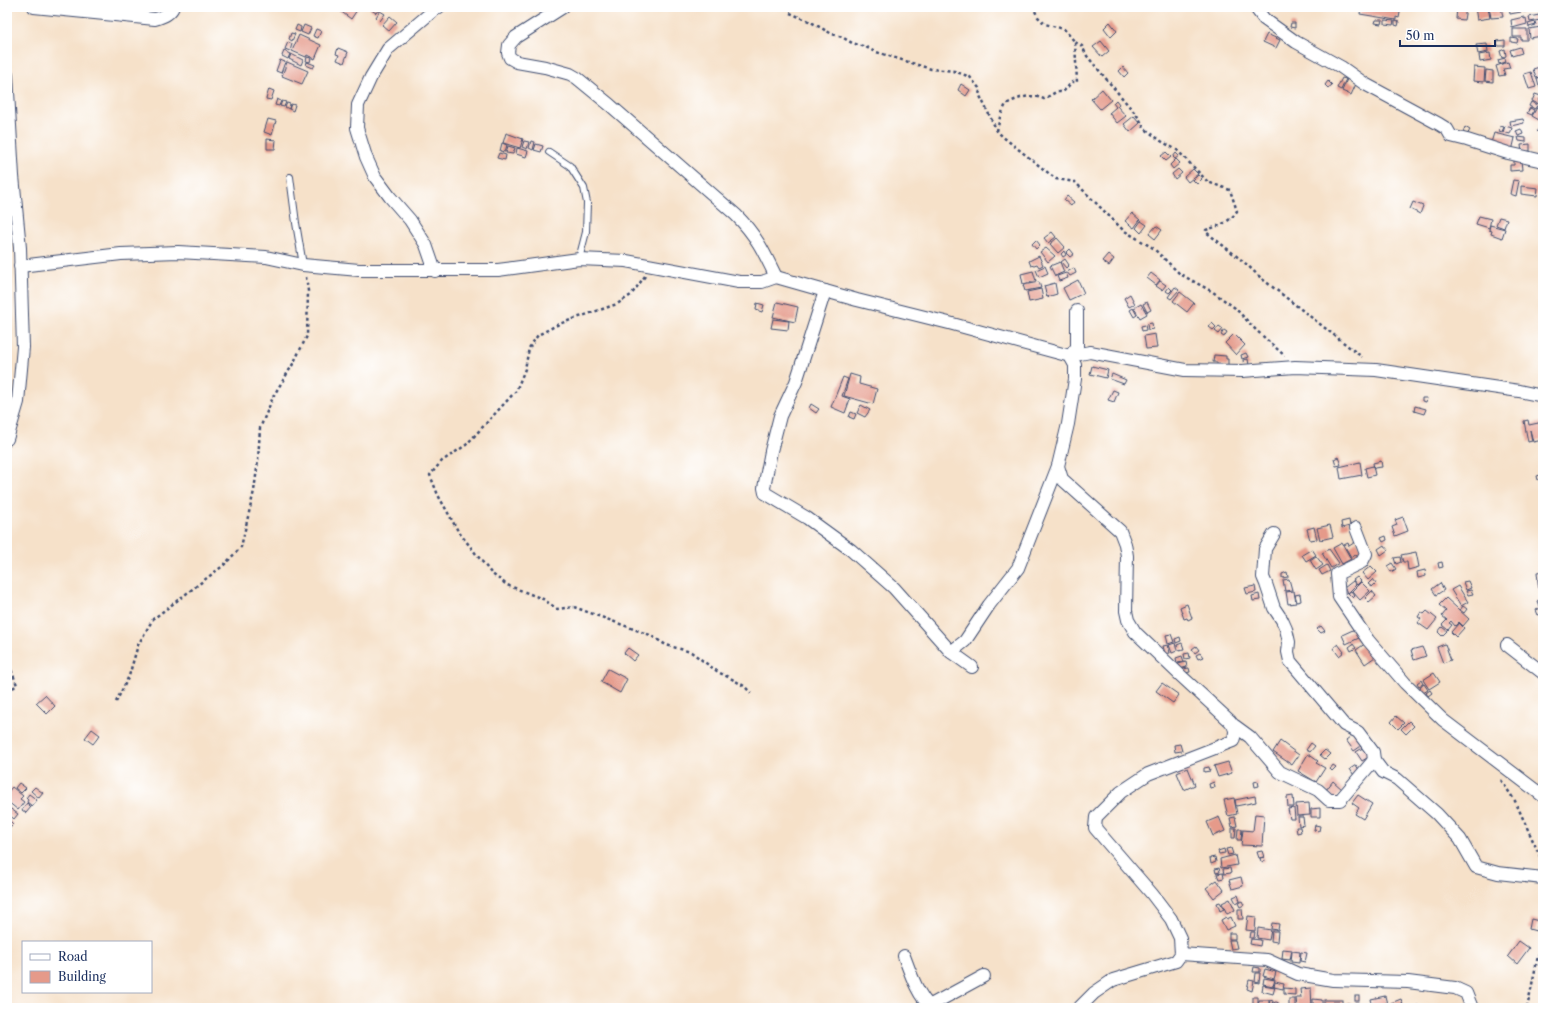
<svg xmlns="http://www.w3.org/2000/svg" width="1550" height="1015" viewBox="0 0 1550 1015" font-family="'Libre Caslon Text',serif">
	<rect width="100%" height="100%" fill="#fff"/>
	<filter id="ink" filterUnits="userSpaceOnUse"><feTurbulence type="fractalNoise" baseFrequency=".025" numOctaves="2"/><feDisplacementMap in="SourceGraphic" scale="8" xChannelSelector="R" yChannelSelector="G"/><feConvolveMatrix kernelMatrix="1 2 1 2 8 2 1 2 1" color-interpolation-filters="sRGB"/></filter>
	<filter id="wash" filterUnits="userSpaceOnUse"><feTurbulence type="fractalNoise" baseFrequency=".012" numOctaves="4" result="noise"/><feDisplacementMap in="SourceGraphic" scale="16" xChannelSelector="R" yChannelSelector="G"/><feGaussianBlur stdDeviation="0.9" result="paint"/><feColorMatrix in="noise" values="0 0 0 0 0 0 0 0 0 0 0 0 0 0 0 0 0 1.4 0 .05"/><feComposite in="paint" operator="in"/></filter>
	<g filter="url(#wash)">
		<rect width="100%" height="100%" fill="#f6e1c9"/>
		<g id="blocks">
			<g fill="#e59a8a">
				<path d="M335 7H359L351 19Z"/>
				<path d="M371 7H376L379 9 376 13 370 9Z"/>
				<path d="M1361 7H1401L1399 18 1396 17V20L1360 14Z"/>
				<path d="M1457 7 1466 8 1464 20 1456 19Z"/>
				<path d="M1475 7H1488L1490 18 1477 20Z"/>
				<path d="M1489 7H1501L1503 17 1491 18Z"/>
				<path d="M1509 7H1520L1521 12 1510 14Z"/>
				<path d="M1523 7H1540V8L1524 12Z"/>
				<path d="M380 11 385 14 380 21 376 17Z"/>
				<path d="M1539 15 1540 20 1530 22 1529 17Z"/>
				<path d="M390 16 397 22 389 31 382 25Z"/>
				<path d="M1524 17V19L1526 18 1527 24 1512 28 1511 20Z"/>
				<path d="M1376 20H1382L1381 24 1375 23Z"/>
				<path d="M1385 20 1394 21 1393 25 1385 24Z"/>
				<path d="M1395 21 1399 22 1398 26 1395 25Z"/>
				<path d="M1110 22 1117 31 1111 37 1104 28Z"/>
				<path d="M1535 22 1536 25 1529 27 1528 24Z"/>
				<path d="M1291 23H1295V28L1290 27Z"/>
				<path d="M297 25 301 27 300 32 295 30Z"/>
				<path d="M304 25 311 28 308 35 301 32Z"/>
				<path d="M1541 27 1542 36 1530 38 1529 29Z"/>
				<path d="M316 29 321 31 318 38 313 36Z"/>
				<path d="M1513 29H1527V40H1521V37H1513Z"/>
				<path d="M291 33 295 34 292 41 289 39Z"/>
				<path d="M1267 34 1280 40 1276 48 1263 42Z"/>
				<path d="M299 35 321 45 315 59 307 55 306 57 292 51Z"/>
				<path d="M1511 38 1518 39 1517 43 1511 42Z"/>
				<path d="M1505 40V46H1498L1497 41Z"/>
				<path d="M1101 41 1109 51 1102 57 1093 47Z"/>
				<path d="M288 42 292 44 290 51 285 49Z"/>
				<path d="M1487 44 1488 52 1478 54 1476 45Z"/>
				<path d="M1520 47 1522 53 1512 56 1510 50Z"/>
				<path d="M338 48 348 52 344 63 337 60 339 55 336 54Z"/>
				<path d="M1505 49 1506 56 1502 58 1500 51Z"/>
				<path d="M284 51 290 54 288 59 282 56Z"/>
				<path d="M1490 53 1491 60 1480 62 1479 55Z"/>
				<path d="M291 54 303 60 301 65 289 59Z"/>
				<path d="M307 57 311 58 310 62 306 61Z"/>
				<path d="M1505 58 1506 62 1499 64 1498 60Z"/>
				<path d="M280 60 285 62 281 73 276 71Z"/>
				<path d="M287 62 308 71 302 84 282 76Z"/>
				<path d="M307 62 315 65 313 68 306 65Z"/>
				<path d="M1508 62 1510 68 1503 69 1505 75 1499 76 1496 66Z"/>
				<path d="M1543 66V76L1536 78 1533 69Z"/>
				<path d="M1123 67 1128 73 1124 77 1119 71Z"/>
				<path d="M1474 67 1485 68 1484 82 1473 81Z"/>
				<path d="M1486 70 1493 71V82L1485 81Z"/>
				<path d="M1531 72 1536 87 1529 89 1524 74Z"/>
				<path d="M1543 77V85L1539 86 1537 78Z"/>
				<path d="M1342 78 1346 79 1341 90 1337 88Z"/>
				<path d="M1347 79 1356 84 1351 95 1342 91Z"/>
				<path d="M1328 81 1332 85 1328 88 1325 85Z"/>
				<path d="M961 84 970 90 966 96 958 90Z"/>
				<path d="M269 89 274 91 271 100 266 99Z"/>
				<path d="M1102 89 1111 100 1100 109 1091 99Z"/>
				<path d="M1535 94 1541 96 1538 104 1532 101Z"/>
				<path d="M277 99 281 101 279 106 275 105Z"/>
				<path d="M1116 100 1119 104 1117 106 1126 116 1117 123 1109 113 1116 107 1113 103Z"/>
				<path d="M282 101 286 102 284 107 280 106Z"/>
				<path d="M1531 102 1537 105 1535 109 1529 106Z"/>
				<path d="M287 103 290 104 289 109 285 107Z"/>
				<path d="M291 104 295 105 293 111 289 109Z"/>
				<path d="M1538 106 1543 109V112L1539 120 1532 116Z"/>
				<path d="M1530 108 1534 110 1532 115 1527 113Z"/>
				<path d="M1134 116 1140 123 1130 132 1124 124Z"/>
				<path d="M268 119 276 121 272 135 264 132Z"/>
				<path d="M1523 119 1524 123 1511 126 1510 121Z"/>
				<path d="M1542 124 1543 125 1542 135 1537 131Z"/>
				<path d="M1500 126 1504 127 1502 132 1499 131Z"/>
				<path d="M1505 126 1512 128 1510 134 1503 132Z"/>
				<path d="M1465 127 1470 130 1467 135 1463 132Z"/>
				<path d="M1521 129 1523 134 1518 136 1516 131Z"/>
				<path d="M506 133 523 139 520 148 503 143Z"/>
				<path d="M1494 133 1515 138 1512 151 1490 146Z"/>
				<path d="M1518 137 1526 138V142L1519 141Z"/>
				<path d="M267 139 276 140 275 149H267Z"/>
				<path d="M524 141 529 142 527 149 522 147Z"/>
				<path d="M531 141 535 142 533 150 529 148Z"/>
				<path d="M502 143 507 145 505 152 500 151Z"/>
				<path d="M536 144 543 146 541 152 534 150Z"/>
				<path d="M1530 144V151L1522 152 1521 145Z"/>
				<path d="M508 146 515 148 513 154 506 153Z"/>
				<path d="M517 148 528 151 526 157 516 154Z"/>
				<path d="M1166 152 1171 157 1166 161 1161 156Z"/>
				<path d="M499 153 506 155 505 160 497 158Z"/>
				<path d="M1176 153 1179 156 1175 159 1173 157Z"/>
				<path d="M1176 159 1180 163 1173 169 1170 165Z"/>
				<path d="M1521 160 1522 170 1510 171V165H1514V161Z"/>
				<path d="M1178 169 1182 173 1175 179 1172 174Z"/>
				<path d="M1193 169 1198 174 1188 182 1184 177Z"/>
				<path d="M1198 175 1202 179 1197 184 1193 180Z"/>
				<path d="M1513 180 1519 181 1516 196 1510 194Z"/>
				<path d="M1521 186 1538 188 1537 196 1521 194Z"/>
				<path d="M1067 196 1074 202 1071 206 1064 200Z"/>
				<path d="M1413 202 1423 206 1420 214 1410 209Z"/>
				<path d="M1132 213 1140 220 1134 228 1125 221Z"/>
				<path d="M1479 216 1491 219 1489 228 1476 224Z"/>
				<path d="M1499 217 1507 219 1504 228 1496 225Z"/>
				<path d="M1141 221 1147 225 1141 233 1136 228Z"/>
				<path d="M1490 225 1505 229 1502 238 1491 234 1492 231 1489 230Z"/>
				<path d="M1156 226 1162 230 1155 239 1149 234Z"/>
				<path d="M1052 232 1056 237 1048 243 1044 238Z"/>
				<path d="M1057 238 1065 247 1058 253 1050 244Z"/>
				<path d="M1036 240 1040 245 1036 249 1032 244Z"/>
				<path d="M1046 248 1055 256 1048 262 1040 252Z"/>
				<path d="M1070 249 1074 254 1070 257 1066 253Z"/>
				<path d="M1064 251 1066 255 1063 257 1061 254Z"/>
				<path d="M1108 254 1114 259 1109 266 1102 261Z"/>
				<path d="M1039 256 1043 265 1039 267 1037 264 1031 266 1029 261Z"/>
				<path d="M1065 259 1069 265 1066 268 1061 262Z"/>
				<path d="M1060 262 1064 272 1055 276 1050 266Z"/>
				<path d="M1045 266 1048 273 1039 277 1036 270Z"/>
				<path d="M1074 268 1076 273 1070 276 1067 272Z"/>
				<path d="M1033 271 1036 281 1023 284 1021 274Z"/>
				<path d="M1066 273 1068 278 1059 281 1057 276Z"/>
				<path d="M1151 273 1160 280 1156 285 1147 278Z"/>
				<path d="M1078 280 1084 293 1069 300 1063 288Z"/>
				<path d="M1160 281 1166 285 1162 290 1156 286Z"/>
				<path d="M1039 282 1041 288 1025 291 1023 285Z"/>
				<path d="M1055 283 1057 294 1047 297 1044 286Z"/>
				<path d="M1169 287 1172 290 1169 293 1166 291Z"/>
				<path d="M1175 287 1179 290 1171 299 1168 297Z"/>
				<path d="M1041 289 1043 299 1029 302 1027 292Z"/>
				<path d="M1180 292 1194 303 1187 312 1173 301Z"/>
				<path d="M1130 294 1135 304 1129 307 1124 298Z"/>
				<path d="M777 302 798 307 795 322 773 317Z"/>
				<path d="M1147 302 1151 310 1147 312 1143 304Z"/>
				<path d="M757 303 764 305 762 312 756 310Z"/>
				<path d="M1141 304 1147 314 1140 318 1134 308Z"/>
				<path d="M1133 308 1137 315 1134 317 1130 310Z"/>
				<path d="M773 319 789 321 788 330 771 328Z"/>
				<path d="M1152 323 1153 329 1148 330 1147 324Z"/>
				<path d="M1212 323 1216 327 1213 330 1209 327Z"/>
				<path d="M1145 325 1146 330 1142 331 1141 326Z"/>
				<path d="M1219 326 1223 329 1219 334 1215 331Z"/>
				<path d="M1224 330 1227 332 1224 337 1221 335Z"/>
				<path d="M1155 334 1157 348 1146 349 1144 336Z"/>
				<path d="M1234 334 1245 345 1236 355 1225 343Z"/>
				<path d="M1246 353 1248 357 1242 359 1241 355Z"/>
				<path d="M1214 355 1226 356V359H1228V366L1217 365V362H1213Z"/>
				<path d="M1248 359 1249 365 1244 367 1243 360Z"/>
				<path d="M1092 366 1108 370 1106 378 1090 374Z"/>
				<path d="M850 374 860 377 859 384 877 389 873 404 844 396Z"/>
				<path d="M1112 374 1126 380 1124 384 1110 379Z"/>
				<path d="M843 377 848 379 842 396 850 399 845 413 831 407Z"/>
				<path d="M1113 390 1118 392 1114 402 1108 400Z"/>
				<path d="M1422 398H1427L1426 402 1422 401Z"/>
				<path d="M811 404 819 409 816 413 809 408Z"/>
				<path d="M861 405 870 410 865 417 857 413Z"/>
				<path d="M1415 406 1426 409 1424 414 1414 411Z"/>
				<path d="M851 412 856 414 854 419 849 417Z"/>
				<path d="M1528 420 1529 425 1543 422V440L1533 442 1530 430 1532 441 1528 442 1524 421Z"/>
				<path d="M1338 457 1341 465 1336 466 1334 459Z"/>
				<path d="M1381 461 1382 467 1374 468 1373 463Z"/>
				<path d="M1360 462 1362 475 1341 479 1339 467Z"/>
				<path d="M1373 466 1375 475 1367 477 1365 468Z"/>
				<path d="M1543 474V479L1538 480 1537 476Z"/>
				<path d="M1403 517 1408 531 1395 536 1392 527 1397 525 1395 520Z"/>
				<path d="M1349 520 1350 526 1342 528 1341 522Z"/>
				<path d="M1330 525 1333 537 1320 540 1317 528Z"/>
				<path d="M1314 527 1317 539 1310 540 1307 529Z"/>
				<path d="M1386 536 1387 540 1383 542 1381 538Z"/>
				<path d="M1357 541 1365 556 1359 559 1356 555 1351 557 1344 545 1348 543 1349 546Z"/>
				<path d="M1342 543 1351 559 1342 564 1333 548Z"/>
				<path d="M1384 545 1388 550 1381 555 1378 549Z"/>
				<path d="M1312 549 1316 555 1306 561 1302 555Z"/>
				<path d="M1329 549 1339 563 1331 568 1322 553Z"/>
				<path d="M1416 552 1419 567 1408 570 1407 562H1403L1401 555Z"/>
				<path d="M1316 556 1323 565 1316 570 1310 560Z"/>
				<path d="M1400 557 1401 562 1396 564 1394 558Z"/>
				<path d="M1442 562 1443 567 1439 568 1438 563Z"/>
				<path d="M1392 563 1396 569 1391 572 1387 566Z"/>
				<path d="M1327 565 1330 571 1322 575 1319 570Z"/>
				<path d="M1371 566 1377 572 1368 580 1362 573Z"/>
				<path d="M1425 570 1426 576 1418 578 1417 572Z"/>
				<path d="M1543 571V590L1539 591 1537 572Z"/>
				<path d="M1287 572 1288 577 1282 578V574Z"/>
				<path d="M1357 577 1361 581 1357 585 1353 580Z"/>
				<path d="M1289 579 1292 590 1285 591 1283 580Z"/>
				<path d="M1373 579 1376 583 1372 587 1368 584Z"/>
				<path d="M1353 581 1356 585 1348 593 1344 588Z"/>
				<path d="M1468 581 1471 588 1466 590 1463 582Z"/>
				<path d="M1361 582 1370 591 1360 600 1352 591Z"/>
				<path d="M1440 583 1444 590 1436 595 1432 589Z"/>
				<path d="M1255 586 1256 592 1247 594 1245 588Z"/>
				<path d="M1458 586 1468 602 1461 606 1451 590Z"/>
				<path d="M1471 590 1473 594 1468 595 1466 591Z"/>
				<path d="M1294 591 1296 603 1288 604 1286 592Z"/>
				<path d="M1351 591 1355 596 1353 598 1348 593Z"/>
				<path d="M1372 591 1376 596 1369 602 1365 598Z"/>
				<path d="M1259 594 1260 600 1253 601 1252 596Z"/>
				<path d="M1300 594 1301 601 1297 602 1295 595Z"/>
				<path d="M1446 598 1469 619 1463 626 1459 622 1455 626 1451 621 1449 623 1452 625 1448 630 1442 625 1447 620 1442 616 1446 611 1439 605Z"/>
				<path d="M1541 599 1543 605 1539 606 1537 601Z"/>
				<path d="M1187 604 1192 618 1188 620 1187 618 1184 619 1180 607Z"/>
				<path d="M1463 606 1467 609 1464 613 1460 610Z"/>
				<path d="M1543 607V613L1538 615 1536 610Z"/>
				<path d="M1427 611 1437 619 1428 630 1418 623 1421 619 1418 617 1421 612 1424 614Z"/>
				<path d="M1459 623 1464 628 1456 637 1451 632Z"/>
				<path d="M1321 626 1325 631 1321 633 1317 629Z"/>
				<path d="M1442 627 1447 631 1442 636 1438 632Z"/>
				<path d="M1355 629 1359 638 1346 644 1342 635Z"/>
				<path d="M1171 634 1174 642 1168 644 1166 635Z"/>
				<path d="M1180 637 1181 641 1176 643 1175 639Z"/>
				<path d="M1369 641 1378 655 1365 664 1356 650Z"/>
				<path d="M1175 643 1177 651 1172 653 1169 645Z"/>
				<path d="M1182 643 1184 649 1178 650 1177 645Z"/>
				<path d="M1338 644 1344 652 1339 656 1333 648Z"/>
				<path d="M1353 644 1356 648 1351 651 1349 647Z"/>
				<path d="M1445 644 1451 660 1443 663 1437 647Z"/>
				<path d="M1168 645 1170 653 1165 654 1163 646Z"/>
				<path d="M1196 646 1199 650 1195 653 1192 649Z"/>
				<path d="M1422 647 1426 656 1414 660 1411 650Z"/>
				<path d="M628 648 638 655 633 661 624 653Z"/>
				<path d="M1189 653 1190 658 1185 659 1184 654Z"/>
				<path d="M1200 653 1203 657 1198 659 1196 655Z"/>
				<path d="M1182 656 1184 662 1177 663 1176 658Z"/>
				<path d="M1186 662 1187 667 1179 669 1178 664Z"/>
				<path d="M1189 668 1190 672 1185 673 1183 669Z"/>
				<path d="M608 669 627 679 620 693 601 682Z"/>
				<path d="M1434 673 1440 682 1429 689 1423 680Z"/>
				<path d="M1421 680 1423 684 1419 686 1417 683Z"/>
				<path d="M1162 683 1179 695 1173 703 1156 691Z"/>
				<path d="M1424 684 1428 690 1423 693 1420 687Z"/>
				<path d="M1430 690 1432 693 1428 696 1426 693Z"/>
				<path d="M45 695 55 706 47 714 36 703Z"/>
				<path d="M1396 716 1404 723 1398 729 1391 722Z"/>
				<path d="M1409 721 1414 726 1406 734 1401 729Z"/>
				<path d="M92 729 100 735 93 744 85 738Z"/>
				<path d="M1355 733 1364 744 1354 751 1346 740Z"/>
				<path d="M1280 741 1299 755 1292 765 1273 752Z"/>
				<path d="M1311 743 1315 746 1310 752 1306 750Z"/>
				<path d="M1180 744 1182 751 1175 752 1174 745Z"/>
				<path d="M1366 746 1372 755 1362 761 1356 752Z"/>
				<path d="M1325 750 1330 754 1325 759 1320 755Z"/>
				<path d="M1308 754 1318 761 1316 763 1325 768 1316 782 1298 771Z"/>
				<path d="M1228 762 1232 773 1218 777 1214 766Z"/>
				<path d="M1333 765 1336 767 1332 771 1330 769Z"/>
				<path d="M1356 765 1361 773 1355 777 1350 769Z"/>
				<path d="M1209 767 1210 771 1204 772V768Z"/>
				<path d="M1188 768 1195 785 1184 790 1177 773Z"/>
				<path d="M1258 781 1259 786 1255 787 1254 782Z"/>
				<path d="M1333 781 1343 790 1335 799 1326 790Z"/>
				<path d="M1214 782 1215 787 1210 788 1209 784Z"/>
				<path d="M19 783 26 788 21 793 15 788Z"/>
				<path d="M12 787 23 796 20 799 24 802 18 810 7 801V793Z"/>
				<path d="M35 787 43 793 39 798 31 791Z"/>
				<path d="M29 794 37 800 32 806 27 802 28 800 26 798Z"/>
				<path d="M1358 795 1372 804 1363 819 1355 814 1359 808 1352 803Z"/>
				<path d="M1255 796 1256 802 1236 806 1235 800Z"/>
				<path d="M1293 796 1294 807H1288L1287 797Z"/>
				<path d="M1234 798 1237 814 1228 816 1224 800Z"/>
				<path d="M27 803 31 807 26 813 22 810Z"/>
				<path d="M1309 803 1310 815 1297 816 1296 804Z"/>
				<path d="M8 807 18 814 14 819 7 813Z"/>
				<path d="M1294 808 1295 819H1290L1288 809Z"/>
				<path d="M1320 808V817H1311V809Z"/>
				<path d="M1255 814 1264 815 1262 846 1241 845 1243 830 1253 831Z"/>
				<path d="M1219 817 1225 831 1213 836 1207 822Z"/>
				<path d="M1235 817 1237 826 1232 827 1230 818Z"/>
				<path d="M1298 817H1303L1304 825 1299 826Z"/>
				<path d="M8 819 13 824 9 828 7 826Z"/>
				<path d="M1315 825 1320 826 1319 831 1314 830Z"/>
				<path d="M1296 827H1300L1301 832 1297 833Z"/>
				<path d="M1232 828H1236L1235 838H1232Z"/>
				<path d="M1238 829H1242L1241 840H1237Z"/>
				<path d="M1231 848 1233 854 1228 855 1226 849Z"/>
				<path d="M1224 849 1225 853 1219 854 1218 851Z"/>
				<path d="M1262 851 1264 857 1259 858 1257 852Z"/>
				<path d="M1235 855 1237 865 1221 868 1220 859Z"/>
				<path d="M1215 857 1216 862 1211 864 1210 858Z"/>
				<path d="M1264 857 1265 861 1261 862 1260 858Z"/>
				<path d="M1219 868 1220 872 1216 873 1215 869Z"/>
				<path d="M1230 868 1231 873 1224 874 1223 869Z"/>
				<path d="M1223 873 1224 878 1219 879 1217 874Z"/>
				<path d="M1241 877 1243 886 1232 889 1229 880Z"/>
				<path d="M1217 880 1224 890 1214 898 1206 888Z"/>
				<path d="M1238 895 1240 901 1236 903 1233 897Z"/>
				<path d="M1230 899 1235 910 1227 914 1222 903Z"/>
				<path d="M1242 901 1244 905 1240 907 1238 903Z"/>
				<path d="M1220 902 1224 909 1220 911 1217 903Z"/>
				<path d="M1238 909H1242L1243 919H1238Z"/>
				<path d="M1248 916 1256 917 1255 931 1246 930Z"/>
				<path d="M1226 917 1227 919 1231 917 1235 926 1226 930 1221 920Z"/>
				<path d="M1531 919 1539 921 1536 931 1529 929Z"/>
				<path d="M1272 923 1279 924 1278 930 1271 929Z"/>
				<path d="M1258 928 1271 930 1269 940 1257 938Z"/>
				<path d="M1272 931H1278L1277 942 1271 941Z"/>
				<path d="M1251 932H1255L1254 938H1250Z"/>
				<rect x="1229" y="933" width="6" height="6"/>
				<path d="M1251 939 1261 940 1260 946 1250 944Z"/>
				<path d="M1229 940H1235L1237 948 1231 949Z"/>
				<path d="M1519 941 1529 948 1517 964 1508 956Z"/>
				<path d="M1283 949 1292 950 1290 960 1282 959Z"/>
				<path d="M1292 951 1300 952 1299 963 1291 962Z"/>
				<path d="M1301 952 1307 953 1305 962 1300 961Z"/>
				<path d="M1254 967 1260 968V972H1253Z"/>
				<path d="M1265 969 1276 972 1274 979 1263 976Z"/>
				<path d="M1256 973H1260L1259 983 1255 982Z"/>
				<path d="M1264 978 1275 980 1273 986 1263 984Z"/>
				<path d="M1249 980 1254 981 1252 991 1247 989Z"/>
				<path d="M1275 982 1284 984 1283 989 1274 987Z"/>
				<path d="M1263 985 1275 987 1273 994 1262 991Z"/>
				<path d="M1284 988 1295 989V995L1284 994Z"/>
				<path d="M1311 988 1312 1008H1297L1296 998H1301L1300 989Z"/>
				<rect x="1355" y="996" width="4" height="5"/>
				<path d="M1385 996 1388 1008H1373L1371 999Z"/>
				<path d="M1253 997H1258V1008L1253 1007Z"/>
				<rect x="1289" y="999" width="6" height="9"/>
				<path d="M1313 999 1322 1000V1007H1313Z"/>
				<path d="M1401 999 1404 1008H1392L1391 1003Z"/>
				<path d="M1259 1000H1269V1008H1258Z"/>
				<path d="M1270 1000 1273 1001 1272 1006H1269Z"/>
				<rect x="1324" y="1000" width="18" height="7"/>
				<circle cx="1276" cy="1005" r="3"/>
				<path d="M1347 1003 1353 1004V1008H1346Z"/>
				<path d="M1418 1005 1419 1008H1413L1412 1007Z"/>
			</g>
		</g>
	</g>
	<g filter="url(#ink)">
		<use href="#blocks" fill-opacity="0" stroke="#3c4a6e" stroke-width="1"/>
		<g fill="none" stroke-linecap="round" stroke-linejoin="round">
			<defs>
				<g id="service">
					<path d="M549 152 570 166 584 188 587 203 586 232 579 259"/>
					<path d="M290 177 296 223 303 265"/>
				</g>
				<g id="minor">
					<path d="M34 7 155 19C163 17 170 14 173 7"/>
					<path d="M563 7 516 37 509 45 508 53 510 58 517 62 545 67 570 74 577 78 610 105 736 215C756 235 764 252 776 277"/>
					<path d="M1255 7 1264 19 1296 42 1341 67 1365 84 1439 124 1447 129 1451 136 1467 140 1508 153 1543 161"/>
					<path d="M7 75 13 176 20 248 23 347 18 402 7 439"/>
					<path d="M20 266 121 254 178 252 266 257 303 265 359 270H498L579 259 626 261 739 282H762L776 277 857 300 949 323 1070 356 1090 352 1185 370 1242 371 1295 367 1376 370 1519 391 1543 396"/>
					<path d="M435 271 426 245 410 220 390 197 375 177 366 157 357 128 358 105 371 77 388 49 434 10 439 7"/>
					<path d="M825 291 796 382 780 416 771 451 764 488 765 493 807 518 851 550 894 588 951 652 972 667"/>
					<path d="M1077 311V347L1070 356 1075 365V379L1068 424 1058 466 1062 479 1120 531 1125 544 1127 556 1126 611 1128 620 1135 632 1180 675 1230 721C1236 728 1236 732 1233 741L1148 774 1121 792 1096 817 1095 828 1152 894 1171 919 1180 938 1181 954 1176 961 1113 980 1094 993 1079 1008"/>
					<path d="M1356 528 1366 554 1362 562 1337 574 1339 597 1368 640 1405 683 1443 720 1543 796"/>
					<path d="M1274 534 1265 549 1263 577 1266 584 1274 608 1282 620 1286 629 1289 642 1288 652 1290 661 1344 725 1358 732 1373 752 1374 760 1383 772 1397 779 1437 814 1460 839 1476 867 1498 873 1543 878"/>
					<path d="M1507 645 1543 673"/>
					<path d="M951 652 965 641 989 605 1018 568 1058 466"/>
					<path d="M1235 726 1250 737 1280 772 1318 790 1329 800H1340L1374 760"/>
					<path d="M1181 954 1267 960 1298 974 1333 980 1408 982 1455 988 1466 993 1472 1008"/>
					<path d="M904 956C910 972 918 997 932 1008"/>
					<path d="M929 1006 984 976"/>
				</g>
			</defs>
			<use href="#service" stroke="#3c4a6e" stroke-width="8"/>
			<use href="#minor" stroke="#3c4a6e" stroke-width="14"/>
			<g stroke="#3c4a6e" stroke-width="2.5" stroke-dasharray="3 3" stroke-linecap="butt">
				<path d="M790 7V13L809 21 832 34 842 37 852 43 866 47 873 51 931 69 954 71 970 77 979 88 980 91 979 94 983 102 997 131 1003 137 1056 179 1075 182 1123 230 1153 248 1180 274 1213 292 1235 308 1256 330 1285 356"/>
				<path d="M1075 42 1082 46 1087 56 1139 118 1144 128 1161 141 1177 150 1208 182 1230 190 1237 211C1230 222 1219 226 1206 230V232L1244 262 1261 278 1362 357"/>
				<path d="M997 131 1000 117 1006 104C1018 98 1031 93 1044 99L1056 92H1063L1072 82H1077L1075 42 1064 29 1045 24 1038 17 1033 7"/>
				<path d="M645 276 631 295 617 304 559 324 538 335 529 348 525 369 516 391 466 445 442 461 430 475 438 495 458 531 491 573 507 585 543 599 557 609 574 607 650 635 666 645 691 652 718 672 734 680 744 686 751 693"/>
				<path d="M7 659 17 685 7 692"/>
				<path d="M116 702 129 676 138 645 153 619 224 565 241 547 254 491 258 461 260 428 274 395 293 364 307 336 308 291 306 277"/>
				<path d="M1501 780 1515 801 1543 863"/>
				<path d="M1527 1008 1538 956 1543 946"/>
			</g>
			<use href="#service" stroke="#fff" stroke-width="6"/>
			<use href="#minor" stroke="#fff" stroke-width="12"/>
		</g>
	</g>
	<rect width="1550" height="1015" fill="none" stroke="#fff" stroke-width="24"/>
	<rect x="22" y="941" width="130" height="52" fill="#ffffff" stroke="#a4acbf"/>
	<rect x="30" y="954" width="20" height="6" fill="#ffffff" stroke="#a4acbf"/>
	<text x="58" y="961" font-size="12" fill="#1b2f5e">Road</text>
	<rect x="30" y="971" width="20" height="12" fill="#e59a8a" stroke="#a4acbf"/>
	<text x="58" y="981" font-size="12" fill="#1b2f5e">Building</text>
	<path d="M1400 40v6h95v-6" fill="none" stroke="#1b2f5e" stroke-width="2"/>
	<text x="1406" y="40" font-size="12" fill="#1b2f5e" stroke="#ffffff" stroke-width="3" paint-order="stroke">50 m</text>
</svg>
